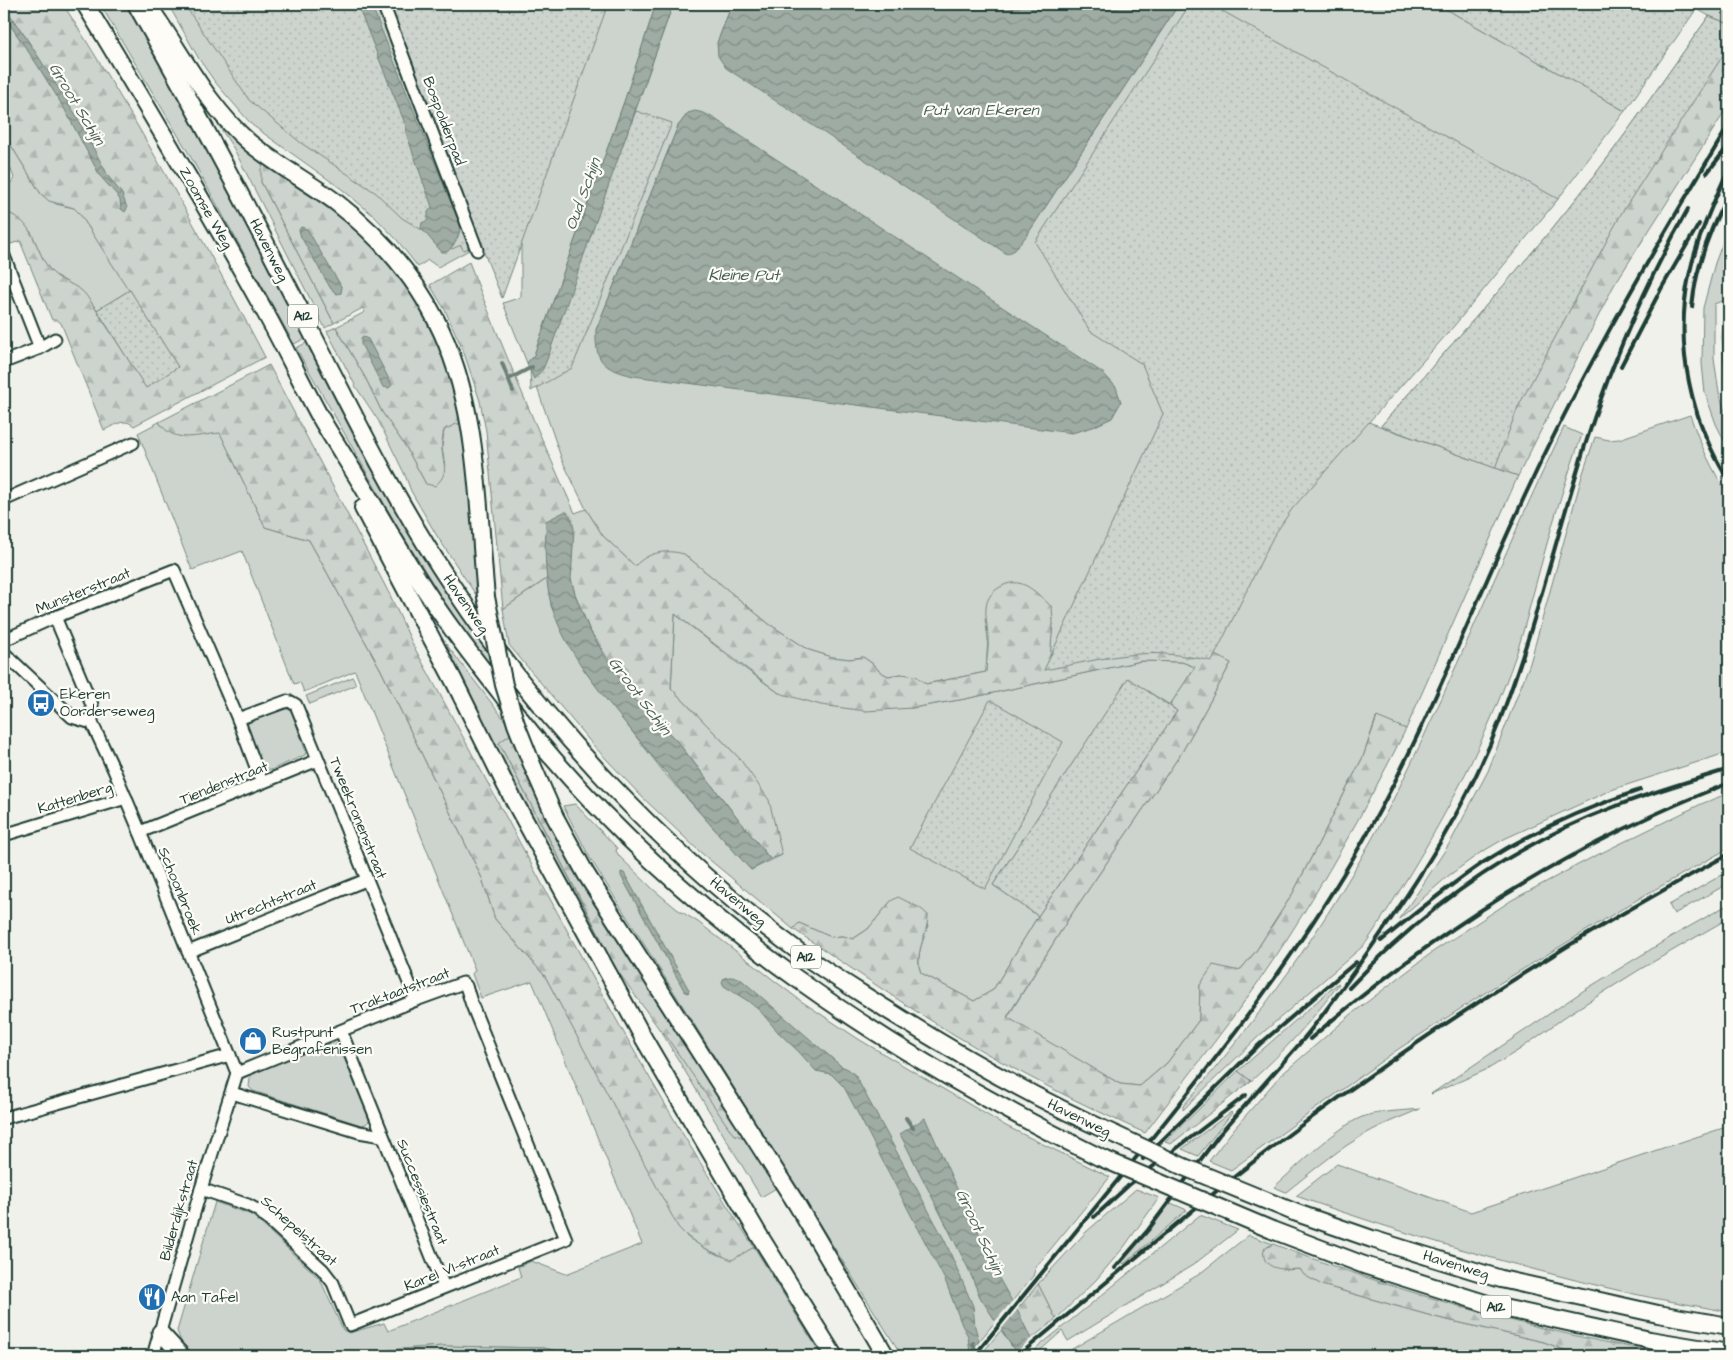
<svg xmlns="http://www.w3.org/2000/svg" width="1733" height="1360" viewBox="0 0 1733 1360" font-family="'Architects Daughter',sans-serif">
	<defs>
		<pattern id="forest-firs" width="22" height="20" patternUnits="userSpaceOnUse" patternTransform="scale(1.25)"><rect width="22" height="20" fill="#cdd3cd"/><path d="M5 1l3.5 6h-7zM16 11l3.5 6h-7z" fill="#b0b6b1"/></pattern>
		<pattern id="park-dots" width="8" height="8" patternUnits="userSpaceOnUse" patternTransform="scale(1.25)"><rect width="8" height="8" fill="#cdd3cd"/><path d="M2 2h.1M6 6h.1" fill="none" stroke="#b0b6b1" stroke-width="1.8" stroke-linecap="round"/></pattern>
		<pattern id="water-waves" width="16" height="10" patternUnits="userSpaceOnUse" patternTransform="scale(1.25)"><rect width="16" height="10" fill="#9faca4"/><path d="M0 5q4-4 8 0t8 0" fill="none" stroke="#818d86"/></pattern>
	</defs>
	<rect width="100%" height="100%" fill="#f0f1eb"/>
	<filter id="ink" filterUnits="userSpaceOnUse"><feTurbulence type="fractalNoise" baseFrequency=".02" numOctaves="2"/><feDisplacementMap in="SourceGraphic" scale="10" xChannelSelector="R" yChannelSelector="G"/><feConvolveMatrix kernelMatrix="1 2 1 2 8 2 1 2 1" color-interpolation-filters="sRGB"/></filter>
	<g filter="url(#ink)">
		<g fill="#cdd3cd" stroke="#768880" fill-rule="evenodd">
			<path d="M100 4H126L210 153 306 338 294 344 188 152Z"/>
			<path d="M168 4H378L471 246 469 250 438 267 428 260 418 267 397 240 374 216 343 190 252 125 215 82 199 59Z"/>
			<path d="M597 4H656L625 99 534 355 527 363 503 303 521 297V211Z"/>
			<path d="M673 4H732L717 43 1027 235 1179 4H1437L1625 111 1558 199 1363 420 1518 476 1406 729 1376 718 1363 757 1293 893 1256 951 1241 969 1200 985 1199 1020 1167 1063 1140 1086 1120 1084 1007 1018 1069 918 1182 752 1231 663 1049 659 1053 623 985 619 988 637 986 672 925 684 901 674 888 676 879 671 873 664 863 657 850 659 832 657 809 650 769 624 684 554 635 566 603 536 586 509 562 460 534 379 629 129ZM688 113 596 330 678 126Z"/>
			<path d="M1700 4H1729V24L1709 16 1697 9Z"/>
			<path d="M211 109 265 161 261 182 334 323 325 328 234 149 209 111Z"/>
			<path d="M4 134 41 194 56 204 74 208 80 214 130 290 97 310 91 302 72 285 53 274 45 264 31 232 10 213 4 212V186L11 183 14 178 4 152Z"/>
			<path d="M1729 226V393L1725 377 1722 337 1725 300 1714 304V359L1719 392 1729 425V450L1716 424 1705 393 1702 364 1703 308 1715 263Z"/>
			<path d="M336 327 366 379 382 412 406 447 426 484 445 466 442 448 444 430 456 424 465 423 480 601 437 536 411 491 405 475 378 420 356 387 327 331Z"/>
			<path d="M308 342 381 483 420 550 488 652 492 670 445 603 397 526 296 348Z"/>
			<path d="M1690 415C1700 444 1712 470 1729 496V752L1611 790 1504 839 1480 853 1447 877 1398 920 1418 892 1451 841 1488 771 1530 663 1582 476 1595 437 1609 440 1619 439Z"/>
			<path d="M159 422C173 443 198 435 220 432L265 527 309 540 381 670 482 878 495 919 545 976 687 1237 711 1252 732 1259 754 1247 822 1356H576L544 1348 443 1346 389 1350 375 1356H191L182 1344 177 1331 215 1202 252 1215 320 1279 343 1330 349 1333 384 1323 388 1331 521 1277 518 1267 531 1261 566 1274 642 1244 532 981 481 998 472 974 475 970 355 671 304 692 300 682 294 684 242 551 192 570 138 433Z"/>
			<path d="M1564 427 1582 435C1565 481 1551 528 1538 576 1531 601 1525 627 1517 652 1481 756 1428 849 1368 940L1362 947 1259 1036 1183 1110V1106C1268 1009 1341 903 1399 788 1458 670 1506 546 1564 427Z"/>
			<path d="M548 578 551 606 558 622 584 670 666 775 751 870 782 855 740 759 671 688 675 614 736 662 779 693 912 708 965 699 1141 661 1182 662 1195 667 1170 705 1128 679 993 885 1038 916 993 990 974 1001 921 973C915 957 923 941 928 925L891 901 868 929 853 939 843 936 831 937 799 923 793 929 699 851 642 797 593 745 509 645 503 609Z"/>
			<path d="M446 644 507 723 512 733 499 743 602 941 597 942 508 777 443 645Z"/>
			<path d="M353 677 356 685 310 704 306 696Z"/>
			<path d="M284 709H288L292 712 306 752 305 755 271 770H267L263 767 247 729V725L250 722Z"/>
			<path d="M1729 793V848L1645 895 1500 983 1397 1050 1231 1170 1209 1161 1233 1130 1280 1076 1354 1012 1434 951 1512 900 1591 858 1701 804Z"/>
			<path d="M575 804 617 848 616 851 620 857 654 890 677 909 698 922 801 1001 860 1040 1006 1126 1110 1177 1036 1267 1033 1276 967 1356H902L590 858 563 806Z"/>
			<path d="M1729 871V883L1674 914 1669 905Z"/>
			<path d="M1729 904V918L1639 970 1569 1014 1519 1050 1488 1069 1431 1094 1583 991 1671 937Z"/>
			<path d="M1338 983 1339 984C1312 1020 1284 1052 1251 1081L1238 1071Z"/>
			<path d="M662 1033H664L747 1139 778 1187 761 1197Z"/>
			<path d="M334 1042 338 1045 340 1048 368 1116 369 1121 366 1124 361 1125 253 1091 249 1087 250 1078 253 1073 330 1043Z"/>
			<path d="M1420 1109C1399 1118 1377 1126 1357 1139 1332 1154 1309 1174 1286 1192L1274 1187C1297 1167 1335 1128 1362 1117 1380 1111 1402 1111 1420 1109Z"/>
			<path d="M1231 1112 1232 1113 1198 1156 1182 1149Z"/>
			<path d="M1729 1126V1312C1694 1305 1659 1300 1625 1292 1513 1266 1403 1234 1296 1196L1337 1164 1471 1212Z"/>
			<path d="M1136 1189 1159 1198 1124 1247 1096 1280 1056 1319 1038 1284 1086 1232Z"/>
			<path d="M1171 1203 1187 1210 1124 1264 1122 1262Z"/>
			<path d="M1200 1215 1238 1230 1193 1265 1068 1341 1062 1331 1034 1356H1027Z"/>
			<path d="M1249 1235 1273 1244 1264 1249 1285 1270 1300 1269 1305 1275 1322 1285 1439 1318 1544 1342 1580 1356H1064L1072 1349 1198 1275Z"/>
			<path d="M1001 1330 1016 1352 1011 1356H980Z"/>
		</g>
		<g fill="url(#forest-firs)" stroke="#768880">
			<path d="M4 4H63C136 118 202 237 265 357L134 426C124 417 114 426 104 430L61 323 57 320H52L20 241 11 244 4 234V212C35 219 34 251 51 271 59 280 71 283 81 290 85 293 88 298 91 302L146 387 178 367 80 214 74 208 49 201 41 194 4 134Z"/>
			<path d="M1709 16 1729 24V105L1613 287 1518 476 1381 426C1445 350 1514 277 1576 199 1623 140 1665 77 1709 16Z"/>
			<path d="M265 161 352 224 385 258 427 317 442 347 465 423 456 424 444 430C443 437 441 444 442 450 444 467 449 473 435 486L426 484 406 447 382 412 366 379 336 327 365 312 363 308 334 323 261 182V169Z"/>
			<path d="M469 262C502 347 537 430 575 513L586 509 603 536 635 566C648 552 666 549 684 554L769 624 809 650 832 657 850 659 863 657 873 664 879 671 888 676 901 674 916 676 926 684 986 672C986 661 989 649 988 637 987 616 979 598 1002 586 1023 575 1037 594 1052 607L1053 623 1050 659 1197 646 1231 663 1182 752 1069 918 1007 1017 1120 1084 1140 1086 1167 1063 1199 1020 1200 985 1213 965 1235 970 1241 969 1256 951 1293 893 1363 757 1377 717 1406 729C1367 806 1325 881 1278 953 1237 1015 1190 1073 1145 1133 1083 1105 1023 1075 965 1041 906 1007 850 967 793 929L799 923 831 937 843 936 853 939 868 929 891 901 898 897 920 908 928 915C928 935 913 954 921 973L974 1001 993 990 1038 916 1177 711 1170 705 1195 667 1182 662 1141 661 965 699 912 708 866 711 821 705 779 693 675 614 671 688 740 759 769 800 782 855 770 859 676 740 633 698 589 629 575 594 571 579 559 570 503 609 486 431 480 401 463 350 445 310 430 285Z"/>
			<path d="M269 365 390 595 414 647C525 848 627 1055 754 1247L732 1260C711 1252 693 1244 678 1227L545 976 495 919 482 878 381 670 309 540 265 527 220 433C197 435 174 445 159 422Z"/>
			<path d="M512 733 747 1139 733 1134 664 1033H662L597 942 602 940 499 743Z"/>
			<path d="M1238 1071 1251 1081 1171 1144 1165 1142Z"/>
			<path d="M1273 1244C1405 1294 1542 1334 1682 1356H1580L1544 1342 1439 1318 1322 1285 1304 1275 1300 1269C1286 1270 1260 1271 1264 1249Z"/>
			<path d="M1038 1284 1056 1319 1031 1339 1017 1310Z"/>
			<path d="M443 1346 544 1348 576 1356H375L389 1350Z"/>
		</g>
		<g fill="url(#park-dots)" stroke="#768880">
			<path d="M184 4H608L502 298 481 245 463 250 461 245 452 249 447 245 402 218 376 193 301 143 249 100Z"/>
			<path d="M1190 4H1210L1558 199 1454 326 1292 509 1273 537 1212 661C1197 658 1182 655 1166 654 1125 651 1084 663 1044 670L1163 414 1142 364 1090 331 1035 242Z"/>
			<path d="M1437 4H1700L1625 111Z"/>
			<path d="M1709 16 1729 24V46L1621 214 1518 407 1495 468 1381 426C1445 350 1514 277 1576 199 1623 140 1665 77 1709 16Z"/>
			<path d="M636 111 672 123 572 368 531 391 530 369Z"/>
			<path d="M130 290 178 367 146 388 97 310Z"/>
			<path d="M1128 678 1177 711 1038 916 993 885Z"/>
			<path d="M990 700 1063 742 985 889 910 848Z"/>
		</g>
		<g fill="url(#water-waves)" stroke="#6c8077">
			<path d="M357 4H371L460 225C461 234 454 246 447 252H442L440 250 421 228 422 223 428 220V212L432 207 431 204 406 133V126Z"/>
			<path d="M656 4H673L546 362 543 369 534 379 527 363 534 355 625 99Z"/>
			<path d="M732 4H1179L1027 235 1015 250 1007 254 726 68 718 56 717 43Z"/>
			<path d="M4 6 25 36 76 115 108 176 122 194 127 208 125 212 121 209 120 200 117 195 100 176 64 108 36 63 4 16Z"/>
			<path d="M695 111 704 113 715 119 1103 373 1116 387 1121 402 1112 418 1093 427 1072 433 633 376C603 368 595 363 596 330L678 126 688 113Z"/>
			<path d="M301 227 307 229 342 288 341 293 337 294 331 289 301 237 299 230Z"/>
			<path d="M363 337 368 339 392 385 389 388 383 387 361 344V339Z"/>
			<path d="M564 512H567L572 520 574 529 571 579 575 594 589 629 606 658 633 698 676 740 770 859 751 870C708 823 667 775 627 725 599 691 565 650 552 607 546 589 544 551 546 532 547 528 545 524 546 521Z"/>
			<path d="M621 872 624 873 689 990 688 993 685 992 621 876Z"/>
			<path d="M730 977 739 978 744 982 841 1066 848 1069 855 1075 945 1241 973 1306 975 1327 979 1341 970 1353 968 1336 962 1325 945 1280 844 1087 831 1074 816 1071 799 1052 778 1032 760 1011 748 1001 724 986 722 982 724 978Z"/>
			<path d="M925 1118 958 1191 973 1211 984 1252 1017 1310 1036 1349 1042 1356H1018L980 1297 968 1268 900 1134Z"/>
		</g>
		<g fill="#f0f1eb">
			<path d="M1014 1299 1019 1308 999 1332 993 1324Z"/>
			<path d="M1033 1337 1038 1347 1027 1356H1015L1014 1354Z"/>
		</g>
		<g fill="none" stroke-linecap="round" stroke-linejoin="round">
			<g stroke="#6c8077" stroke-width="4">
				<path d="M502 363 513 391"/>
				<path d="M509 379 532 367"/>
				<path d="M906 1118 913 1128"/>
				<path d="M973 1343 977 1356"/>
			</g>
			<defs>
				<g id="minor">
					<path d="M383 4 477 250"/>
					<path d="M4 256 40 348"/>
					<path d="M4 362 40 348 55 339"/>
					<path d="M4 500 133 443"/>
					<path d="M55 617 92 705V723"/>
					<path d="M4 640 55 617 174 570 238 719 262 783"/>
					<path d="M4 653 72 717 92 723 114 770 140 832 237 1073"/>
					<path d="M238 719 287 701 291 702 296 705 416 1000"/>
					<path d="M140 832 318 760"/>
					<path d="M4 835 126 798"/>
					<path d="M188 952 366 880"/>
					<path d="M341 1031 444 1287"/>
					<path d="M232 1093 359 1132 382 1136"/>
					<path d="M4 1118 230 1055"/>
					<path d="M201 1189 248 1205 259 1211 323 1270 333 1283 350 1325 566 1239 472 1005 466 986 463 983 416 1000 237 1073"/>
					<path d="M153 1356 201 1189 237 1073"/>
				</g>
				<path id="major" d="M160 1332 182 1356"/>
				<g id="highway">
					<path d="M85 4C145 103 204 202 260 303 281 340 299 378 319 415 332 438 347 460 360 482 383 521 405 560 430 597 451 630 476 661 500 692 513 709 525 726 539 742 691 924 888 1053 1099 1157"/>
					<path d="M136 4C198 113 257 225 314 337 357 422 400 508 453 587 544 725 669 857 802 954 829 974 858 991 886 1009 960 1056 1036 1099 1116 1135"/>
					<path d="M147 4C181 51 205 104 250 143 277 165 309 182 337 203 378 235 413 274 436 320 480 406 477 504 486 597"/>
					<path d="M363 508 454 681 506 786 644 1039 759 1235 834 1356"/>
					<path d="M533 767 555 817 586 874 796 1203 886 1356"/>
					<path d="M1294 1212 1372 1239 1501 1279 1658 1314 1729 1326"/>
					<path d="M1272 1230 1364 1265 1494 1306 1650 1340 1729 1353"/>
				</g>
			</defs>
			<use href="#minor" stroke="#1f3d34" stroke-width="15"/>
			<use href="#major" stroke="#1f3d34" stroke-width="19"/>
			<use href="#highway" stroke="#1f3d34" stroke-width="20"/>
			<use href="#minor" stroke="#fdfcf7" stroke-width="11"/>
			<use href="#major" stroke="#fdfcf7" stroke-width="15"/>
			<use href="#highway" stroke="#fdfcf7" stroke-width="16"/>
			<g stroke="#1f3d34" stroke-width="4">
				<path d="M1729 168C1713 203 1697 238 1689 276 1674 347 1691 421 1729 481"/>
				<path d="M1707 173 1729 145"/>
				<path d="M1692 307C1696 267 1709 229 1729 194"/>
				<path d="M1621 366 1661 289 1699 224"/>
				<path d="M1381 941C1414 914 1448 886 1484 862 1533 831 1585 808 1640 790"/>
				<path d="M1349 988C1423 910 1512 845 1614 807 1651 792 1691 781 1729 769"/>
				<path d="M1304 1038C1326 1012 1345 984 1365 956 1418 882 1467 806 1500 720 1530 642 1550 562 1574 482 1600 390 1640 293 1688 209"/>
				<path d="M1310 1039C1434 932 1576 842 1729 783"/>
				<path d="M1143 1159 1260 1044 1356 962"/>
				<path d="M1094 1217 1129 1185 1246 1095"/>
				<path d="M1115 1268 1148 1230 1219 1135 1309 1033"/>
				<path d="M974 1356C1020 1300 1066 1243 1112 1187 1199 1081 1284 975 1353 858 1423 740 1470 612 1528 489 1587 363 1657 244 1729 125"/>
				<path d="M1018 1356C1114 1277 1207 1195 1307 1121 1441 1022 1582 933 1729 854"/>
			</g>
			<defs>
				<g id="highway-bridge">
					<path d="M486 597 504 685 516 724 533 767"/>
					<path d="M1116 1135 1184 1167 1294 1212"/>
					<path d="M1099 1157 1272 1230"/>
				</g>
			</defs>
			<use href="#highway-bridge" stroke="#1f3d34" stroke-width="20" stroke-linecap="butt"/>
			<use href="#highway-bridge" stroke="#fdfcf7" stroke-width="16"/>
		</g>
	</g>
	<defs>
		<symbol id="bus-disc" viewBox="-11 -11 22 22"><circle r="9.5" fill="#1f6fb2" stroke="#fdfcf7"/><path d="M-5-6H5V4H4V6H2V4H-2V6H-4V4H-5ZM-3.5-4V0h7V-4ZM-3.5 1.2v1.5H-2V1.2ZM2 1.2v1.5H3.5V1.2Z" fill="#fff"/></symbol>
		<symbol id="shop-disc" viewBox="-11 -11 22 22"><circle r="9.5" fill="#1f6fb2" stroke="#fdfcf7"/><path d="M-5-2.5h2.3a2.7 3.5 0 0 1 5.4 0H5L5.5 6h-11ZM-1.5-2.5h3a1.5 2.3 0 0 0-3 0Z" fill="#fff"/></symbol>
		<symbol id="restaurant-disc" viewBox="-11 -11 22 22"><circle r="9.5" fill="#1f6fb2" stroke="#fdfcf7"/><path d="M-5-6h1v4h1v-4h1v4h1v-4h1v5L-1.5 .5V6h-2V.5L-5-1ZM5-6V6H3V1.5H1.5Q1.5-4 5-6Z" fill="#fff"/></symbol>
	</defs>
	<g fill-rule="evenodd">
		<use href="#bus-disc" x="25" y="687" width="32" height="32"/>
		<use href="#shop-disc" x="237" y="1025" width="32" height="32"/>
		<use href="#restaurant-disc" x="136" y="1281" width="32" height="32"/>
	</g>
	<g text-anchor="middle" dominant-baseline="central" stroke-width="4.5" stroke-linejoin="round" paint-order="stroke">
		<g fill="#fdfcf7" stroke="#62766e" stroke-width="1">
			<rect x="288" y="304.5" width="30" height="23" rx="4"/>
			<rect x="791" y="945.5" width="30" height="23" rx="4"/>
			<rect x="1481" y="1295.5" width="30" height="23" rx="4"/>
		</g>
		<g font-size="14" font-weight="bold" fill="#1f3d34">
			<text x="303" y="316">A12</text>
			<text x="806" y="957">A12</text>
			<text x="1496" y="1307">A12</text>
		</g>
		<g font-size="15" fill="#1f3d34" stroke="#fdfcf7">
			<text transform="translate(444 121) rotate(69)">Bospolderpad</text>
			<text transform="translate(206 208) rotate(60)">Zoomse Weg</text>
			<text transform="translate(269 250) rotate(63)">Havenweg</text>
			<text transform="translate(83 591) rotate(-22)">Munsterstraat</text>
			<text transform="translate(466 604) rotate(55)">Havenweg</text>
			<text transform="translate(224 783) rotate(-22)">Tiendenstraat</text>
			<text transform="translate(75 798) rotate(-17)">Kattenberg</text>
			<text transform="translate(358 818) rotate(68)">Tweekronenstraat</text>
			<text transform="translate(180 891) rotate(68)">Schoonbroek</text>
			<text transform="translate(271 902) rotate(-22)">Utrechtstraat</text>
			<text transform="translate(738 902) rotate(40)">Havenweg</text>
			<text transform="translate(400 991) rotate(-21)">Traktaatstraat</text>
			<text transform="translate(1079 1118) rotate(26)">Havenweg</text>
			<text transform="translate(422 1192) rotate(68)">Successiestraat</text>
			<text transform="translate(179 1210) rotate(-74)">Bilderdijkstraat</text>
			<text transform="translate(299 1231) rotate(42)">Schepelstraat</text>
			<text transform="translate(1456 1265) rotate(17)">Havenweg</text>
			<text transform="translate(452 1268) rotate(-22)">Karel VI-straat</text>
		</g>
		<g font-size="15" fill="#1f3d34" stroke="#fdfcf7" text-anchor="start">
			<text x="60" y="694">Ekeren<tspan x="60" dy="17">Oorderseweg</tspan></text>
			<text x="272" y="1032">Rustpunt<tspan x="272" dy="17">Begrafenissen</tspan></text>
			<text x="171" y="1297">Aan Tafel</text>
		</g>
		<g font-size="16" font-style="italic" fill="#455e56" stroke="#fdfcf7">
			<text transform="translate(77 104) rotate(59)">Groot Schijn</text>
			<text x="981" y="110">Put van Ekeren</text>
			<text transform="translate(583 194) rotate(-70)">Oud Schijn</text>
			<text x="744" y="275">Kleine Put</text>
			<text transform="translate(640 696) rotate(53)">Groot Schijn</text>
			<text transform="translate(980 1232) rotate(65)">Groot Schijn</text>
		</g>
	</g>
	<rect width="1733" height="1360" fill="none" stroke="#fdfcf7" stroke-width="20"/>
	<rect x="10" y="10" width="1713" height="1340" fill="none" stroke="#1f3d34" stroke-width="2" filter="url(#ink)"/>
</svg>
